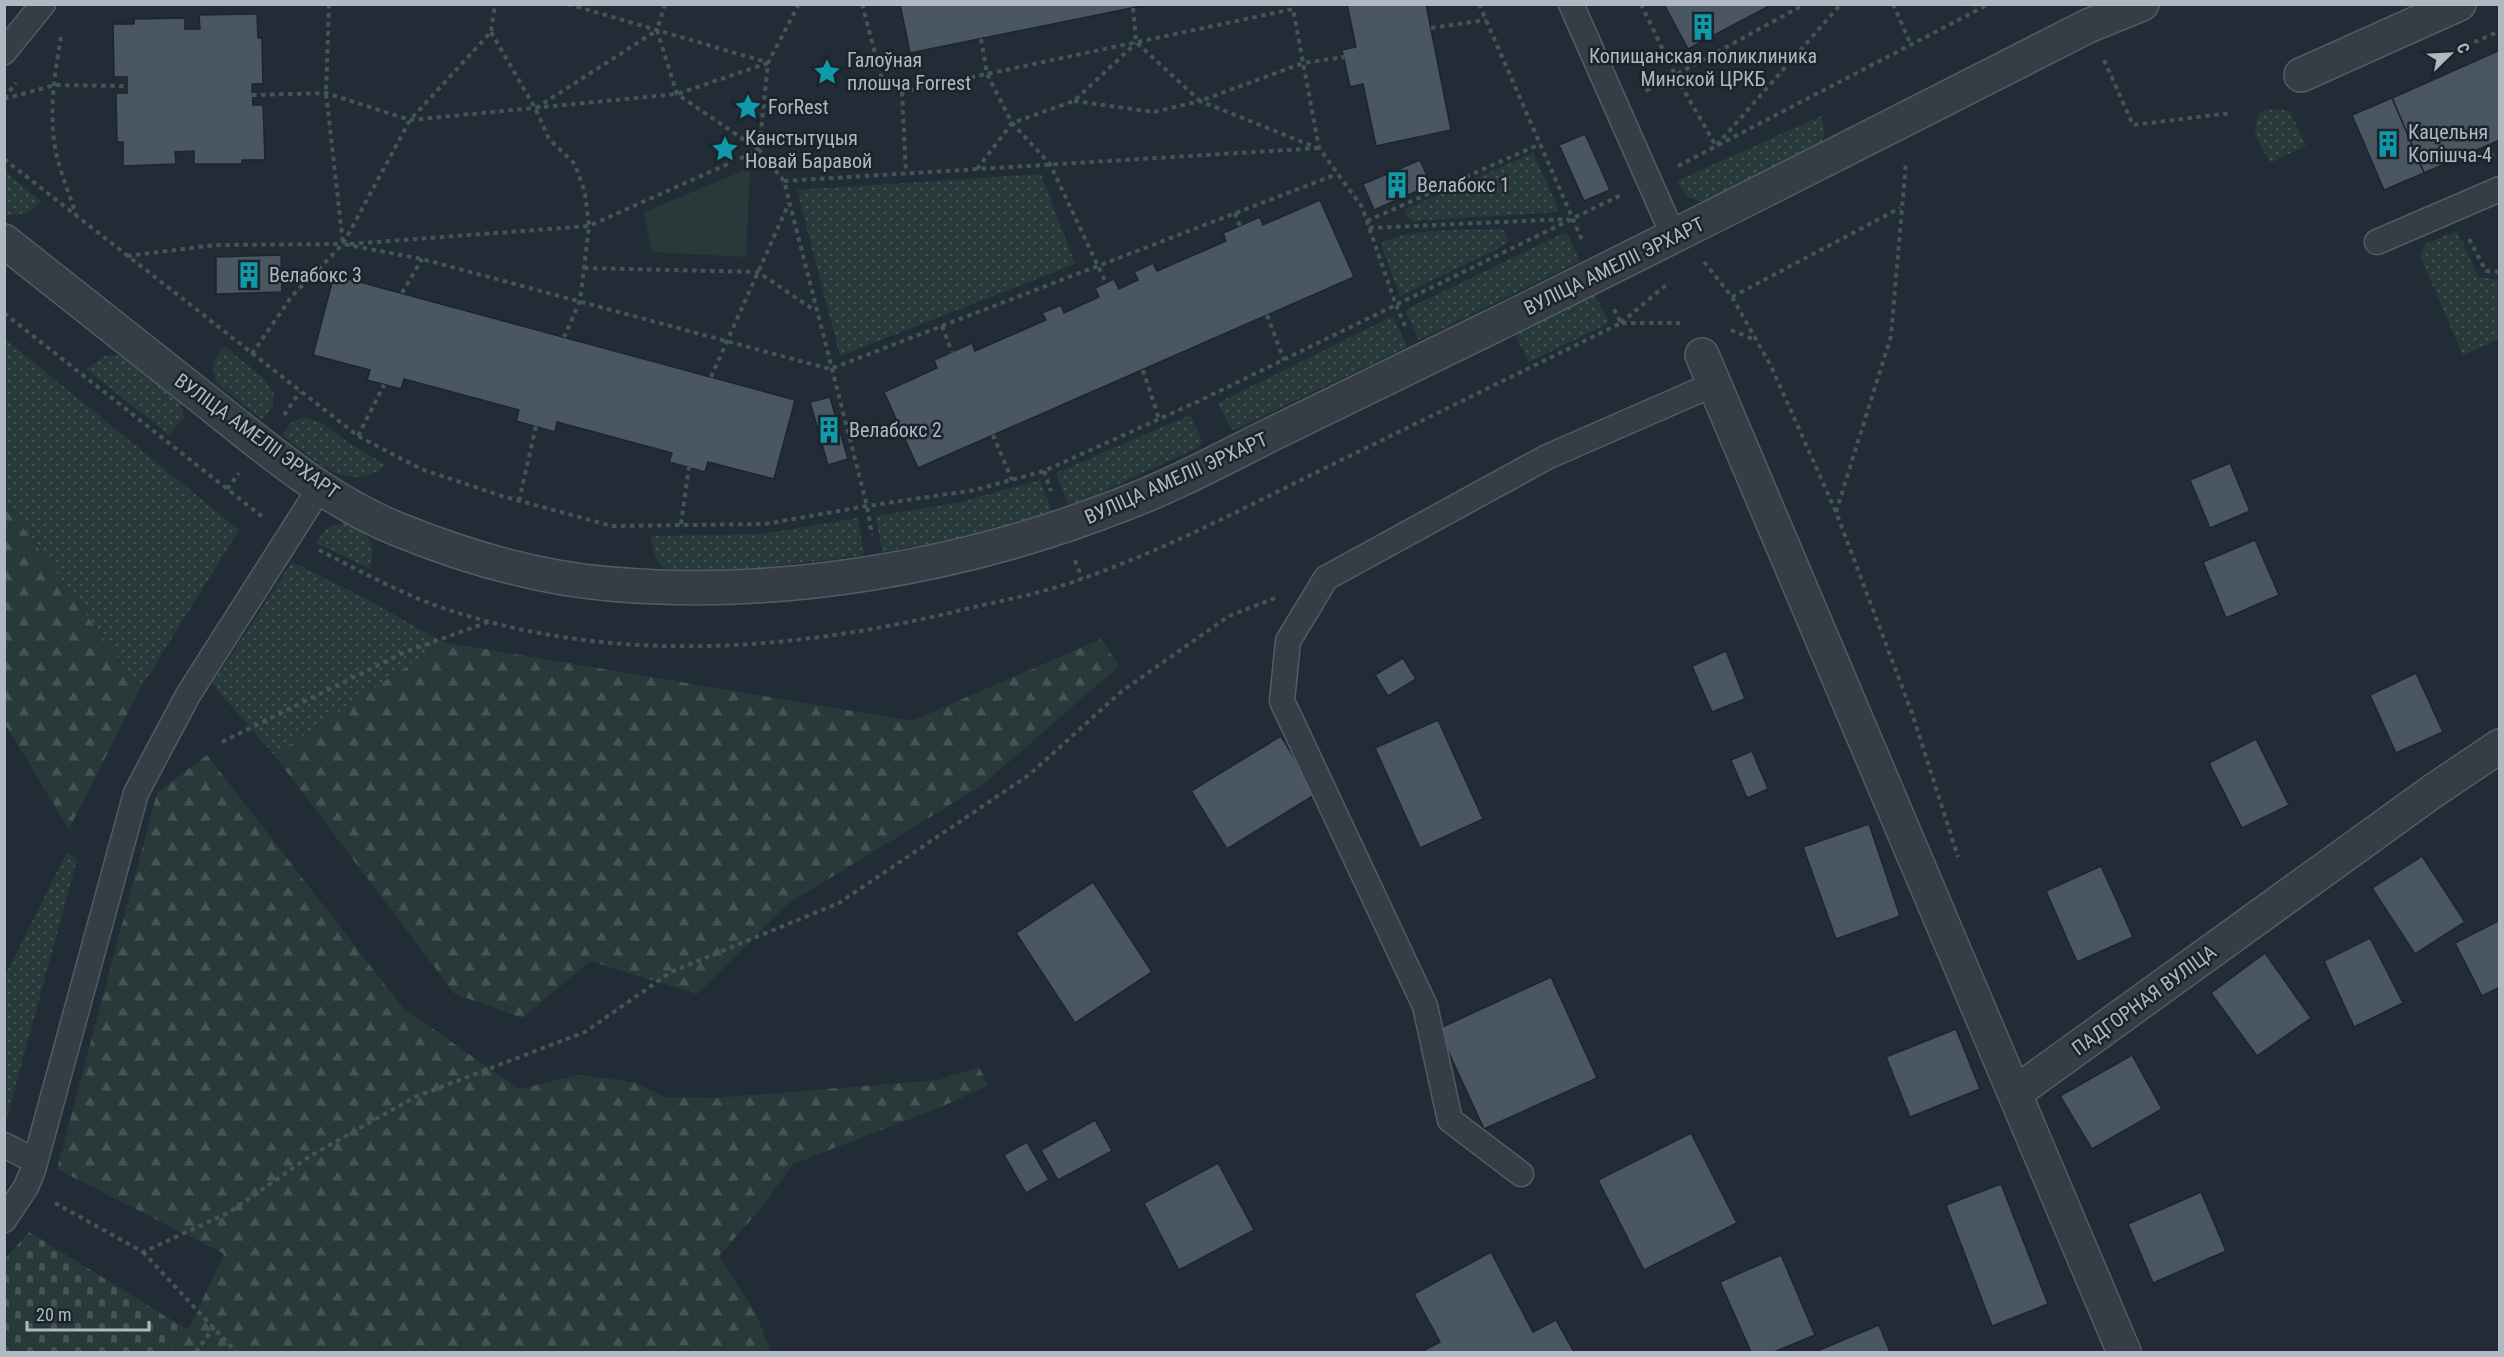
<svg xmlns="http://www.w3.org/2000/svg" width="2504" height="1357" viewBox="0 0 2504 1357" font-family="'Roboto Condensed',sans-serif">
	<defs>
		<pattern id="grass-dots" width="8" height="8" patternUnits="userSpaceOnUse" patternTransform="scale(1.5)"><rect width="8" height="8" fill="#273a39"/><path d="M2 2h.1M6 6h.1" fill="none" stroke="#445454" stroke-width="1.8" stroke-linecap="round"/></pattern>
		<pattern id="forest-firs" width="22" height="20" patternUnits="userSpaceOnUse" patternTransform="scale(1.5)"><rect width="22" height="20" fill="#273a39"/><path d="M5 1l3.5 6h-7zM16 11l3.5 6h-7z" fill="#445454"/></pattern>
		<pattern id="cemetery-stones" width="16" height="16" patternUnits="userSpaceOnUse" patternTransform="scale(1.5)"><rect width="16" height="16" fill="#273a39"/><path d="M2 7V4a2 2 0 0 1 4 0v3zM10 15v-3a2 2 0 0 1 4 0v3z" fill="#445454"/></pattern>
	</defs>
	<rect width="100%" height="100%" fill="#222c36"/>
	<g fill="url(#grass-dots)">
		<path d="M2265 109 2290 111 2306 146 2270 163 2254 132 2258 114Z"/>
		<path d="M1821 116 1825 133 1820 146 1724 197 1701 201 1687 197 1677 181Z"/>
		<path d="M1533 153 1558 207V212L1412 221 1404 214V210Z"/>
		<path d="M5 172 41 201C30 214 20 215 5 215Z"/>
		<path d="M1041 174 1075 264 840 356 797 190Z"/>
		<path d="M1501 229 1505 232 1508 239 1505 245 1400 296 1381 244C1401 228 1473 230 1501 229Z"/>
		<path d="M2457 231 2479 277 2500 280 2499 339 2463 355 2420 256 2425 244Z"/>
		<path d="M1566 232 1580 261 1419 340 1405 310Z"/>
		<path d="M1595 295 1608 321 1605 325 1529 362 1515 334Z"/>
		<path d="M1393 316 1407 347 1234 430 1230 427 1218 403Z"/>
		<path d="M4 338 239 530 140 689 5 501Z"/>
		<path d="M224 346 263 378 274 394 272 408 262 420 217 383C210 368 214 359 224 346Z"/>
		<path d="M117 355 124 356 179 398 184 417 169 435 86 369 105 356Z"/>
		<path d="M1190 415 1202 441 1199 447 1069 507 1056 473Z"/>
		<path d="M304 417 322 423 352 445 386 465C348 497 313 458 282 435L291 423Z"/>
		<path d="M1040 480 1052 512 962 538 882 552 876 516 957 503Z"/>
		<path d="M858 518 864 555C833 559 686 580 666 568 654 561 653 549 651 536L763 534Z"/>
		<path d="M347 522C369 533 377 544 370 569L316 543 328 527Z"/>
		<path d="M292 562 372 602 443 642 274 755 212 684Z"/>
		<path d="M67 852 77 860 5 1125V976Z"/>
	</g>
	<g fill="url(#forest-firs)">
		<path d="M4 501 140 689 69 829 5 724Z"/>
		<path d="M1101 639 1119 666 981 786 789 903 697 994 590 961 523 1018 455 994 274 755 443 642 912 721Z"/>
		<path d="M207 755 403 1008 519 1089 579 1075 633 1082 665 1097 714 1098 938 1080 979 1067 988 1085 941 1107 793 1164 762 1207 719 1256 756 1314 771 1352H169L188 1330 224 1254 57 1169 157 793Z"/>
	</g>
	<path fill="url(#cemetery-stones)" d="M29 1232 188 1330 169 1352H5V1259Z"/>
	<path fill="#273a39" d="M750 168 746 257 652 252 644 212Z"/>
	<g fill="#4a5661" stroke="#1d252d" stroke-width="1.5">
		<path d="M900 4H1151L910 53Z"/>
		<path d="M1347 4H1426L1451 130 1376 146 1363 84 1350 87 1342 50 1356 47Z"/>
		<path d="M1664 4H1773L1688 49Z"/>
		<path d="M257 14 258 38H262L263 84H252L253 105H263L265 160H242V164H194V151L175 152 176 164 123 166V142H117L116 93H127V77H114L113 24H134V19L185 18V29H200L199 15Z"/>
		<path d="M2500 50V140L2424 173 2392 98Z"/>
		<path d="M2392 98 2424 173 2384 190 2352 115Z"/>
		<path d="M1585 134 1610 190 1584 201 1559 145Z"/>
		<path d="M1420 160 1431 185 1374 210 1363 184Z"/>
		<path d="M1320 200 1354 277 918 468 884 392 937 368 934 360 972 343 975 351 1046 320 1042 313 1061 305 1064 313 1099 297 1095 288 1114 279 1119 289 1138 280 1134 272 1153 263 1157 271 1226 241 1223 233 1260 217 1263 225Z"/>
		<path d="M281 255 282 292 216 294V257Z"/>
		<path d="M334 275 795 400 774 479 708 462 705 472 669 462 672 453 557 422 555 432 516 421 519 410 404 379 401 389 367 380 370 370 313 355Z"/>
		<path d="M830 397 848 459 828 465 810 402Z"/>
		<path d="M2230 463 2250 511 2210 528 2190 480Z"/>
		<path d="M2255 540 2279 595 2226 618 2203 562Z"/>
		<path d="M1726 651 1745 699 1712 712 1692 666Z"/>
		<path d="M1403 658 1416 679 1388 696 1375 675Z"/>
		<path d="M2416 673 2443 732 2396 753 2370 695Z"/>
		<path d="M1438 720 1483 819 1420 848 1375 748Z"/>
		<path d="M1281 736 1316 794 1227 849 1191 791Z"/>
		<path d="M2256 739 2289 805 2242 828 2209 763Z"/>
		<path d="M1752 751 1768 789 1747 798 1731 760Z"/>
		<path d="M1869 824 1900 916 1836 939 1803 847Z"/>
		<path d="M2422 856 2465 922 2415 954 2372 888Z"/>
		<path d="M2101 866 2133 937 2077 962 2046 891Z"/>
		<path d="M1093 882 1152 972 1075 1023 1016 933Z"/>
		<path d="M2500 920V987L2482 996 2455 943Z"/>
		<path d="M2370 938 2403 1003 2354 1027 2324 961Z"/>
		<path d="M2265 953 2311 1018 2257 1056 2211 993Z"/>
		<path d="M1551 977 1597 1078 1484 1129 1438 1029Z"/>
		<path d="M1956 1029 1980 1089 1910 1117 1886 1057Z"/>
		<path d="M2132 1055 2162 1109 2092 1149 2060 1096Z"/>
		<path d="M1095 1120 1112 1151 1058 1180 1041 1150Z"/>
		<path d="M1691 1133 1737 1223 1644 1270 1598 1180Z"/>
		<path d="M1027 1142 1049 1180 1026 1193 1004 1155Z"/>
		<path d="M1218 1163 1254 1230 1179 1270 1144 1203Z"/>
		<path d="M2001 1184 2048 1304 1992 1326 1946 1205Z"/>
		<path d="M2201 1192 2226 1251 2153 1283 2128 1224Z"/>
		<path d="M1491 1252 1533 1332 1556 1320 1574 1352H1421L1440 1342 1414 1294Z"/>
		<path d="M1781 1255 1815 1335 1774 1352H1751L1720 1282Z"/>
		<path d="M1879 1325 1890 1352H1817V1351Z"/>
	</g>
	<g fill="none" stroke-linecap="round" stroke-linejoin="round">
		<defs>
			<g id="service">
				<path d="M1571 4 1674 237"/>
				<path d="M4 52 43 4"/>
				<path d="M2377 242 2500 189"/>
				<path d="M4 1145 35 1161"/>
				<path d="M1521 1174 1450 1120 1425 1006 1282 701 1288 641 1326 578 1547 457 1714 384"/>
				<path d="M4 1220 26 1187 33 1170 136 793 188 695 321 486"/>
			</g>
			<g id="minor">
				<path d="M2301 75 2459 4"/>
				<path d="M4 241C71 294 138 347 205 400 264 447 326 500 397 529 463 556 538 578 610 584 780 599 963 567 1121 505 1172 486 1220 460 1268 436 1341 401 1414 365 1487 329 1688 230 1888 128 2088 26L2142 4"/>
				<path d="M1702 355 2124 1352"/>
				<path d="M2015 1093 2433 791 2500 746"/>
			</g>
		</defs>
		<use href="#service" stroke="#535b64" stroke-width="27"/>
		<use href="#minor" stroke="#535b64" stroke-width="36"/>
		<g stroke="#445556" stroke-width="4" stroke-dasharray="4.5 4.5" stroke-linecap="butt">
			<path d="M329 4 326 93 343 244 422 259 830 369 1337 174"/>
			<path d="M568 4 766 62"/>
			<path d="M665 4 657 30 677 94 759 150"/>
			<path d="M799 4 768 63 759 150 784 181 867 506 872 535"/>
			<path d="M862 4 881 76 902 92 1293 9 1319 148 1362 207 1396 305 1406 328"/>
			<path d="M1479 4 1582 240"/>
			<path d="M1641 4 1675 75 1716 146 1841 4"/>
			<path d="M1893 4 1911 45"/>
			<path d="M1964 4 1986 5"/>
			<path d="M1133 8 1136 42 1200 101 1303 63 1344 57"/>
			<path d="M1431 28 1486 20"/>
			<path d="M491 32 535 108 549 139 575 164 585 193 589 226 580 301 564 337"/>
			<path d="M61 37C54 76 48 119 57 157 62 177 70 196 76 215"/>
			<path d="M981 39 987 74 1012 123 1050 164 1106 283"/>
			<path d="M2104 60 2133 125 2231 113"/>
			<path d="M2433 60 2500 31"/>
			<path d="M1646 91 1805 4"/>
			<path d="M902 92 906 173"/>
			<path d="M252 95 326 93 410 120 677 94 768 63"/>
			<path d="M4 98 16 83"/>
			<path d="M4 99 55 85 127 86"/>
			<path d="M1074 101 1154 112 1200 101 1315 147"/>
			<path d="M536 108 656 31"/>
			<path d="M2488 145 2493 158"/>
			<path d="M4 159 358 436 421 469 502 496 612 526 765 524 867 506 975 490 1044 471 1199 401 1621 195"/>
			<path d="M1678 166 1989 4"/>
			<path d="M977 169 1012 123 1074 101 1136 43"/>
			<path d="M784 181 1319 148"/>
			<path d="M1235 213 1240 226"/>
			<path d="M1367 221 1540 144"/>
			<path d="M1369 228 1568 219"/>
			<path d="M2469 239 2486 271 2500 272"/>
			<path d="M350 244 589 226 759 150"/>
			<path d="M127 256 215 245 343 244"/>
			<path d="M1704 262 1732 297 1771 366 1836 512 1912 713 1958 857"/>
			<path d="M584 268 758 272 814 310"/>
			<path d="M402 293 422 259"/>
			<path d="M1732 297 1900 208"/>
			<path d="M4 313 264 518"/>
			<path d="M1267 315 1284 360"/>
			<path d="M1621 323 1666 285"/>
			<path d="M1622 323H1680"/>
			<path d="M942 326 952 352"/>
			<path d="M1731 330 1755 340"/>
			<path d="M252 354 292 296 343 244 410 120 491 32 495 4"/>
			<path d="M1143 370 1159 419"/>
			<path d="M711 377 789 203"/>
			<path d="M284 415 300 392"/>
			<path d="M993 435 1012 480"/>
			<path d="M358 436 384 385"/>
			<path d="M1044 471 1051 491"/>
			<path d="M227 489 239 473"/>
			<path d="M519 501 536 426"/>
			<path d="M1836 512 1891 336 1906 162"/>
			<path d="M681 524 689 467"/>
			<path d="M319 550C364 573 409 598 458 613 625 665 799 650 966 609 1004 600 1044 593 1081 579 1162 551 1238 511 1315 473 1417 423 1519 373 1621 323L1613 307"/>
			<path d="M1075 560 1082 579"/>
			<path d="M222 742 405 652 491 621"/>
			<path d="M55 1203 143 1252 228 1213 312 1155 415 1097 585 1032 671 972 839 903 1029 775 1122 691 1229 616 1275 598"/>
			<path d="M143 1252 236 1352"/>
			<path d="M196 1352 214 1327"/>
		</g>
		<use href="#service" stroke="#353e47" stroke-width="24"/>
		<use href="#minor" stroke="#353e47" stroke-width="33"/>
	</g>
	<defs>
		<symbol id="building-bare" viewBox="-9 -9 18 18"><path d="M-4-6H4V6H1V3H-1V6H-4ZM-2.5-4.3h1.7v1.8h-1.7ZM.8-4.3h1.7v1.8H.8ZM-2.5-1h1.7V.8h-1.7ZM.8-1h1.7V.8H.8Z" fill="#0f9aa8" stroke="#1b232b" stroke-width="2.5" paint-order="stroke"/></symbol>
		<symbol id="sight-bare" viewBox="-9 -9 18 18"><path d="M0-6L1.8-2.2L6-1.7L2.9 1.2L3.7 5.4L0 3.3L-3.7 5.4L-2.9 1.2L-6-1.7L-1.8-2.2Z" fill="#0f9aa8" stroke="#1b232b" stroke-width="2.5" paint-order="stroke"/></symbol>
	</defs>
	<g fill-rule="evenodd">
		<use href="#building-bare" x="1684" y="8" width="38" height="38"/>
		<use href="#sight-bare" x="808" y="53" width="38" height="38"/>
		<use href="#sight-bare" x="729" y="88" width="38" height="38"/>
		<use href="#building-bare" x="2369" y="125" width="38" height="38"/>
		<use href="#sight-bare" x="706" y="130" width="38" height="38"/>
		<use href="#building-bare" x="1378" y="166" width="38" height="38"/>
		<use href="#building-bare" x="230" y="256" width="38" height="38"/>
		<use href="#building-bare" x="810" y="411" width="38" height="38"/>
	</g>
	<g text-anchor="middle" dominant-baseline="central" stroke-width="5" stroke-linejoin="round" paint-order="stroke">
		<g font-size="20" fill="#b0b8c3" stroke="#1b232b" text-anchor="start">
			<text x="1703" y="56" text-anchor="middle">Копищанская поликлиника<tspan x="1703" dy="23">Минской ЦРКБ</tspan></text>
			<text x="847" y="60">Галоўная<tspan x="847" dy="23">плошча Forrest</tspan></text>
			<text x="768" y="107">ForRest</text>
			<text x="2408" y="132">Кацельня<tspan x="2408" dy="23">Копішча-4</tspan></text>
			<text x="745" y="138">Канстытуцыя<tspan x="745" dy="23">Новай Баравой</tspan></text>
			<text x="1417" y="185">Велабокс 1</text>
			<text x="269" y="275">Велабокс 3</text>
			<text x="849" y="430">Велабокс 2</text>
		</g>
		<g font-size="20" fill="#b0b8c3" stroke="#1b232b">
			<text transform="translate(1614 266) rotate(-26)">ВУЛІЦА АМЕЛІІ ЭРХАРТ</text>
			<text transform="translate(257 436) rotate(36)">ВУЛІЦА АМЕЛІІ ЭРХАРТ</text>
			<text transform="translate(1176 478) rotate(-24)">ВУЛІЦА АМЕЛІІ ЭРХАРТ</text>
			<text transform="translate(2144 1000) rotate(-36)">ПАДГОРНАЯ ВУЛІЦА</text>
		</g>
	</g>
	<rect width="2504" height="1357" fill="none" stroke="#b0b8c3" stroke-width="12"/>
	<g transform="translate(2450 54) rotate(66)" stroke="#1b232b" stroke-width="4.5" paint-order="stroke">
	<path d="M0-4.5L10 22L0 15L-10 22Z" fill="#b0b8c3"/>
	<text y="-9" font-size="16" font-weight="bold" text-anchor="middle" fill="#b0b8c3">С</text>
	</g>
	<path d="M27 1321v9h122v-9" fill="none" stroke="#b0b8c3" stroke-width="3"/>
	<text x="36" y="1321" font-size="18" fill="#b0b8c3" stroke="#1b232b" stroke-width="4.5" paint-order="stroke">20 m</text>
</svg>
